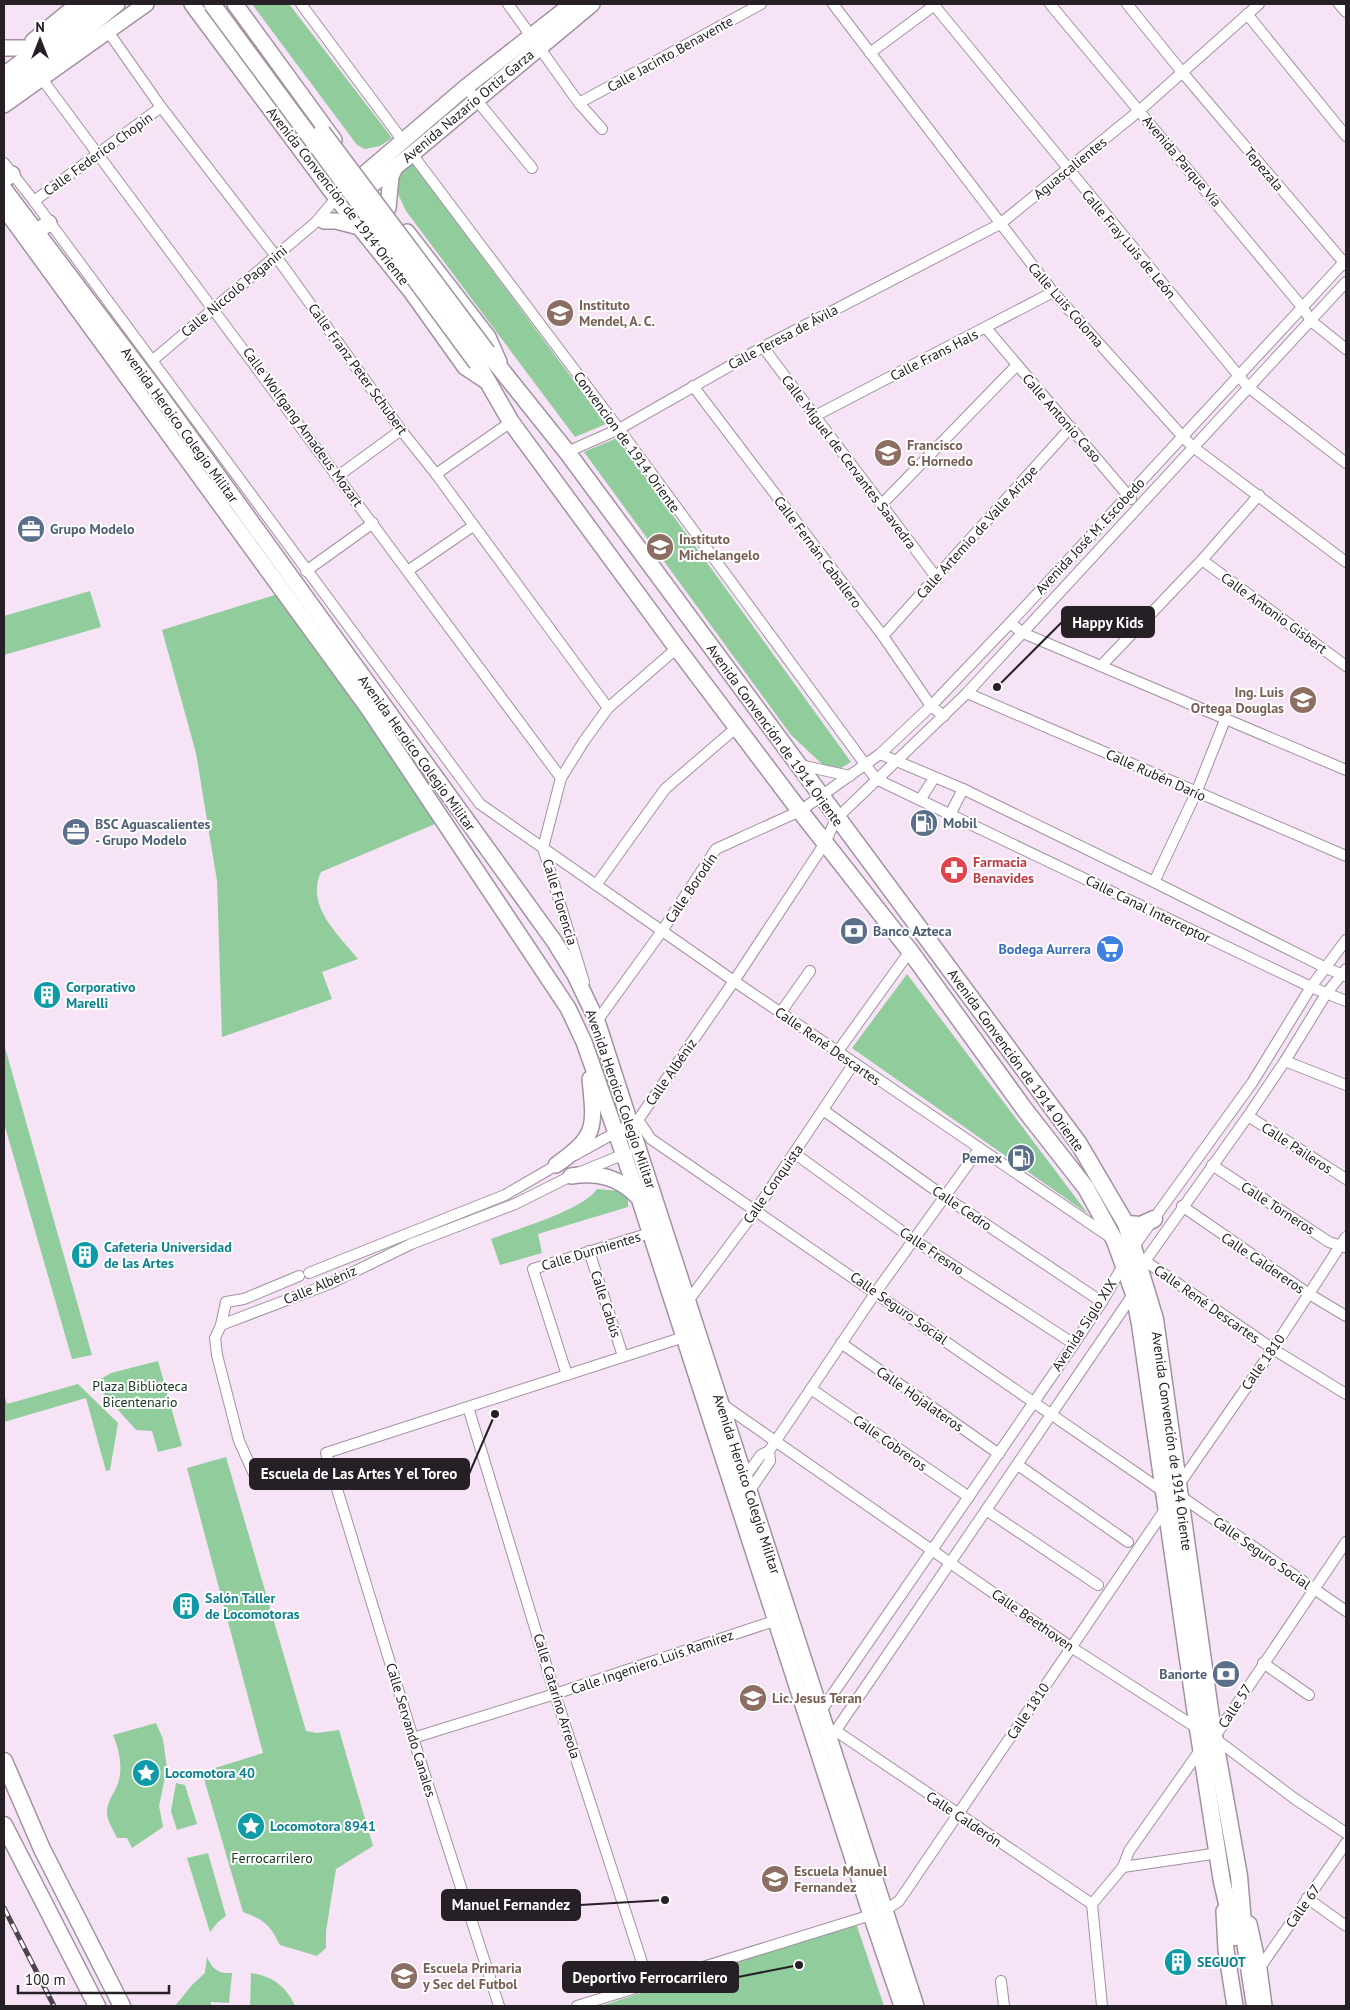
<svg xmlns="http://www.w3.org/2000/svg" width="1350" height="2010" viewBox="0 0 1350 2010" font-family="'PT Sans',sans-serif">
	<rect width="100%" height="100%" fill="#f6e4f6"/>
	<g fill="#90cc9c">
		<path d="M252 4H289L392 138 380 146 365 149 357 145Z"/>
		<path d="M413 164 606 424 575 437 406 211 397 192 399 175Z"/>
		<path d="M617 438 851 762 841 768 823 765 791 735 584 452Z"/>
		<path d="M90 591 101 627 4 655V616Z"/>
		<path d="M278 594 380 734 435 824 321 872C305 906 339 935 358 959L322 972 332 999 222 1037 217 881 196 753 162 630Z"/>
		<path d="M907 974 1088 1214 852 1048Z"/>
		<path d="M4 1044 92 1355 72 1359 4 1123Z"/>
		<path d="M597 1189 620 1191 628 1198V1207L538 1234 542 1253 500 1265 491 1239C517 1229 583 1210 597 1189Z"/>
		<path d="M158 1361 182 1446 158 1452 152 1431 136 1430 94 1383 111 1373Z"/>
		<path d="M78 1384 118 1423 110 1470 106 1471 86 1398 4 1422V1393L7 1404Z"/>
		<path d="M226 1457 306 1731 317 1733 339 1730 373 1846 336 1869 326 1931V1948L317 1956 280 1945C270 1925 265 1920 243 1912L202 1772 263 1753 187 1468Z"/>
		<path d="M156 1723 163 1739 167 1768 159 1806 163 1827 132 1848 127 1838H117C114 1831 107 1821 107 1813 107 1803 112 1796 116 1788 124 1772 120 1751 113 1735Z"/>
		<path d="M176 1783 185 1785 197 1824 177 1830 171 1811Z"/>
		<path d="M208 1853 226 1916 218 1922 210 1932 187 1858Z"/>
		<path d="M856 1923 884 2006H601Z"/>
		<path d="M207 1957C212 1969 219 1974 232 1973L229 2003 211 2002V2006H175L192 1985 205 1973Z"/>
		<path d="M251 1973C272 1976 286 1986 295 2006L250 2005Z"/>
	</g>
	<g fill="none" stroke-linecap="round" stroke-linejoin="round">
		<defs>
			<g id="street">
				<path d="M301 4 403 141"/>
				<path d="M508 4 579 103 602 129"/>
				<path d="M833 4 1053 292 1183 437 1193 447 1346 562"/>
				<path d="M933 4 1248 387 1346 463"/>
				<path d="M1050 4 1303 308 1311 321 1346 349"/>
				<path d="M1127 4 1182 72 1346 265"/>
				<path d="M1339 4 1346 12"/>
				<path d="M1247 14 1346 136"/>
				<path d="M107 30 161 107 275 255 401 430 436 474 608 708"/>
				<path d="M870 53 936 4"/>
				<path d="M42 79 561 778"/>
				<path d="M466 87 532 168"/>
				<path d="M579 103 761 4"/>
				<path d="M412 154 619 429 876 779 1311 987 1346 1001"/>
				<path d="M4 163 34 201 480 804 734 981 1110 1237"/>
				<path d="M34 201 161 107"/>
				<path d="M986 328 1131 499"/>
				<path d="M763 347 936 577"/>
				<path d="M153 360 316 222 337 197"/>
				<path d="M693 386 883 636 931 706 944 716"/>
				<path d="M815 416 1053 292"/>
				<path d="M567 452 619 429 763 347 1000 224 1140 110 1259 4"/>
				<path d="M436 474 511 422"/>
				<path d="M338 476 401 430"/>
				<path d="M881 505 1017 365"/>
				<path d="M1202 560 1346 666"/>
				<path d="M409 570 473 526"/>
				<path d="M306 571 373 523"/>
				<path d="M1010 623 1023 633 1346 770"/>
				<path d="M883 636 1071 427"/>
				<path d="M1102 665 1202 560 1259 495"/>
				<path d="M967 693 1346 856"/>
				<path d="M880 754 963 789 1154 882 1326 968 1346 976"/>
				<path d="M800 765 850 776"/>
				<path d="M920 800 934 778"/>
				<path d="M950 815 963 789"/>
				<path d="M1154 882 1196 793 1225 720"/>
				<path d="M596 885 665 789 737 727"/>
				<path d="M584 982 543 848 561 778 584 741 608 708 677 648"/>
				<path d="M781 1012 810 971"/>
				<path d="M597 1021 662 931 716 849 800 811 880 754 931 706 1010 623 1346 260"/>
				<path d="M838 1051 910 951"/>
				<path d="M1285 1061 1346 1085"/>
				<path d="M823 1110 945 1197 1102 1302"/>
				<path d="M1248 1116 1346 1179"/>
				<path d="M638 1120 651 1139 1164 1492"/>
				<path d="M794 1153 914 1240 1074 1344"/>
				<path d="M575 1155 638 1120 734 981 825 843 836 819 967 693 1346 282"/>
				<path d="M1212 1165 1329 1242 1344 1247"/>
				<path d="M1182 1206 1309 1294 1346 1316"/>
				<path d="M1132 1249 1252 1083 1311 987 1346 940"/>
				<path d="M589 1251 623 1356"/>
				<path d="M1145 1261 1273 1349 1346 1394"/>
				<path d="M1141 1272 1145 1261 1248 1116 1285 1061 1326 994 1346 969"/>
				<path d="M309 1273 505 1195 562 1162"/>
				<path d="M688 1301 756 1210 854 1063"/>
				<path d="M221 1325 329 1284 411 1244 515 1204 571 1176 627 1153"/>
				<path d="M841 1343 999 1454"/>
				<path d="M567 1375 533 1269 650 1233"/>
				<path d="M811 1389 969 1497"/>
				<path d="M722 1404 1071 1647 1200 1730"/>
				<path d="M468 1407 555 1694 649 1984"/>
				<path d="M1018 1465 1128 1542"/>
				<path d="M254 1474 239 1441 217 1355 215 1338 221 1325 226 1302 244 1299 299 1276"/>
				<path d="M742 1481 761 1455 769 1451 876 1292 979 1149"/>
				<path d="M1178 1486 1273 1349 1346 1237"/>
				<path d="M748 1493 770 1461 769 1451"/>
				<path d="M1179 1495 1346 1611"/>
				<path d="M986 1510 1098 1585"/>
				<path d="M1263 1663 1309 1695"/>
				<path d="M821 1711 1074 1344 1102 1302 1125 1262"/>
				<path d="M836 1731 1092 1904"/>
				<path d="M1213 1737 1295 1799 1346 1833"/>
				<path d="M413 1738 555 1694 777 1620"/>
				<path d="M1214 1738 1346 1542"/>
				<path d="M830 1739 1134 1293"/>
				<path d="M1123 1867 1219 1853"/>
				<path d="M1307 1898 1346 1926"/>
				<path d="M1259 1969 1346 1843"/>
				<path d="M1001 1981 1004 2006"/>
				<path d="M499 2006 413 1738 326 1453 684 1337"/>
				<path d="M577 2006 884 1911 899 1901 1166 1508"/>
				<path d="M1102 2006 1092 1904 1123 1867 1129 1851 1201 1749"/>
			</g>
			<g id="secondary">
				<path d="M192 4 344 208 410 290 465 367 489 383"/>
				<path d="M235 4 334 140"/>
				<path d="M33 41 78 4"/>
				<path d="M4 48H24"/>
				<path d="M4 75 98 4"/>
				<path d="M4 91 78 36 117 4"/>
				<path d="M4 105 146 4"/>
				<path d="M4 180 12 174"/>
				<path d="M349 187 466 87 572 4"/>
				<path d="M4 189 159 394 554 941 575 975 597 1021 916 2006"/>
				<path d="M356 197 412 154 592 4"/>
				<path d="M4 208 368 708 568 1008 584 1042 639 1198 871 1915 902 2006"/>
				<path d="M388 208 391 176 396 166"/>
				<path d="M324 221H336L359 227"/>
				<path d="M36 232 49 223"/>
				<path d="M407 232 488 337 499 362"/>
				<path d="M556 1165C597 1136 595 1128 590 1079"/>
				<path d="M571 1176C598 1172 619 1177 638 1197"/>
				<path d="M1224 1911 1226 1950 1235 2006"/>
				<path d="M1249 1924 1259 1969 1264 2006"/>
			</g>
			<g id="primary">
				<path d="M487 352 567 452 1079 1144 1126 1224 1155 1319 1212 1725 1239 1876 1244 1935 1255 2006"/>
				<path d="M477 363 511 422 677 648 800 811 910 951 1025 1110 1086 1188 1115 1241 1134 1294 1140 1324 1198 1729 1222 1882 1235 1937"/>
				<path d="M1126 1224 1141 1225 1154 1219"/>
				<path d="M4 1761 42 1849 122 2006"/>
				<path d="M4 1825 97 2006"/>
			</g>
		</defs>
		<use href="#street" stroke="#a291a2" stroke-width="12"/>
		<use href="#secondary" stroke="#a291a2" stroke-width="18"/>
		<use href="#primary" stroke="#a291a2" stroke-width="19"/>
		<use href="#street" stroke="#fff" stroke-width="10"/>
		<use href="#secondary" stroke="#fff" stroke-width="15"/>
		<use href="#primary" stroke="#fff" stroke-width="16"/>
		<defs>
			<path id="rail" d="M4 1908 54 2006"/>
		</defs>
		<use href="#rail" stroke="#4d454d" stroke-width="5"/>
		<use href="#rail" stroke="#fff" stroke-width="3" stroke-dasharray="9" stroke-linecap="butt"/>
		<defs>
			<g id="primary-bridge">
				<path d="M212 4 477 363"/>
				<path d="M322 132 487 352"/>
			</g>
		</defs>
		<use href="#primary-bridge" stroke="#a291a2" stroke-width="19" stroke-linecap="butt"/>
		<use href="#primary-bridge" stroke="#fff" stroke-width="16"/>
	</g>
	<defs>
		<symbol id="university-disc" viewBox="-11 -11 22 22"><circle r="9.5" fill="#8d6e63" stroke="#fff"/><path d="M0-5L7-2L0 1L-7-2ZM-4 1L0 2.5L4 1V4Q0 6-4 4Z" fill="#fff"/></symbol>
		<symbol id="school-disc" viewBox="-11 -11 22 22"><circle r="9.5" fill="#8d6e63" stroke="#fff"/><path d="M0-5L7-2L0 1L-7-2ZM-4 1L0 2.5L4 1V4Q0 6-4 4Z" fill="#fff"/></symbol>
		<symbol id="office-disc" viewBox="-11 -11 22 22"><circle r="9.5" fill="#5c6f8a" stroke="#fff"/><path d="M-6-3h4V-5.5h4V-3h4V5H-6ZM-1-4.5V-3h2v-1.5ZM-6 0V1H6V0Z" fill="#fff"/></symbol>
		<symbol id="fuel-disc" viewBox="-11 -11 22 22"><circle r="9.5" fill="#5c6f8a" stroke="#fff"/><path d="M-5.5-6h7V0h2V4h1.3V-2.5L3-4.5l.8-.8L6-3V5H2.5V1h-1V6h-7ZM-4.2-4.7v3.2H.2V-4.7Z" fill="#fff"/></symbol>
		<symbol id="pharmacy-disc" viewBox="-11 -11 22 22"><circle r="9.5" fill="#e0444e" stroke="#fff"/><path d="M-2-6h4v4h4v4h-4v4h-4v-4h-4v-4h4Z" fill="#fff"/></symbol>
		<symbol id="bank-disc" viewBox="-11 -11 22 22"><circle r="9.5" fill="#5c6f8a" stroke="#fff"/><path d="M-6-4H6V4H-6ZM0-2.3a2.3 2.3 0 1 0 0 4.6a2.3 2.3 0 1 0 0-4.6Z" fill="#fff"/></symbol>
		<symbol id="supermarket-disc" viewBox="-11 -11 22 22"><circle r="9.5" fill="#3f7fe0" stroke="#fff"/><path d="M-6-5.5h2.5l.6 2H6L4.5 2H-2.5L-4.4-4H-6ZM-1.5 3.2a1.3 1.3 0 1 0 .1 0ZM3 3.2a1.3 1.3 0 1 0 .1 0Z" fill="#fff"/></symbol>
		<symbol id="building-disc" viewBox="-11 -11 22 22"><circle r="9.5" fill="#0f9aa8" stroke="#fff"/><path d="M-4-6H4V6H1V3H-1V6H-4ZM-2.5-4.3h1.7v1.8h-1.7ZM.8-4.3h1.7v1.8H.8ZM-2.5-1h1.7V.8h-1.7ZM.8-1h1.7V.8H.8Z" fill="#fff"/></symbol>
		<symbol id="sight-disc" viewBox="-11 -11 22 22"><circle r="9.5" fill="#0f9aa8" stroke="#fff"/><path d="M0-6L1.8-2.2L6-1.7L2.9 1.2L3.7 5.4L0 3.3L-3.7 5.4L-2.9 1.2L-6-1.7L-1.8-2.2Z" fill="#fff"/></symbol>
	</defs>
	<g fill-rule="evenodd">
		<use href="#university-disc" x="544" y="297" width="32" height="32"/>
		<use href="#school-disc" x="872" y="437" width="32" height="32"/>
		<use href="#office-disc" x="15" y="513" width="32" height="32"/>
		<use href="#school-disc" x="644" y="531" width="32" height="32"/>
		<use href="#school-disc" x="1287" y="684" width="32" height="32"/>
		<use href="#fuel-disc" x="908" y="807" width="32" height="32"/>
		<use href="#office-disc" x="60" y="816" width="32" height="32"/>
		<use href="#pharmacy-disc" x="938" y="854" width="32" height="32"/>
		<use href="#bank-disc" x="838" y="915" width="32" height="32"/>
		<use href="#supermarket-disc" x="1094" y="933" width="32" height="32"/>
		<use href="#building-disc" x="31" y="979" width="32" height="32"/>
		<use href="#fuel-disc" x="1005" y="1142" width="32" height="32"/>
		<use href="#building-disc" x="69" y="1239" width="32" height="32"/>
		<use href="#building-disc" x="170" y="1590" width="32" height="32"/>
		<use href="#bank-disc" x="1210" y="1658" width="32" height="32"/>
		<use href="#school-disc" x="737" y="1682" width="32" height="32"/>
		<use href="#sight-disc" x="130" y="1757" width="32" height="32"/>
		<use href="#sight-disc" x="235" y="1810" width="32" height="32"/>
		<use href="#school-disc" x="759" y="1863" width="32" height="32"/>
		<use href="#building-disc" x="1162" y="1946" width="32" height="32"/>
		<use href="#school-disc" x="388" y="1960" width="32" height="32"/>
	</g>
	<g text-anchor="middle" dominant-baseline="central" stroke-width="4" stroke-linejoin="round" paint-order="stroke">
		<g font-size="14" fill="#262026" stroke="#fff">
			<text transform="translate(670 54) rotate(-29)">Calle Jacinto Benavente</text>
			<text transform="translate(468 106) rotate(-40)">Avenida Nazario Ortiz Garza</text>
			<text transform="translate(98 154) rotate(-36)">Calle Federico Chopin</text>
			<text transform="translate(1182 161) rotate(50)">Avenida Parque Vía</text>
			<text transform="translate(1070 168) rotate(-39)">Aguascalientes</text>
			<text transform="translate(1264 169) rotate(50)">Tepezala</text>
			<text transform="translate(338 196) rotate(52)">Avenida Convención de 1914 Oriente</text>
			<text transform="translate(1129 244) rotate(50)">Calle Fray Luis de León</text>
			<text transform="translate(234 291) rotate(-40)">Calle Niccolò Paganini</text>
			<text transform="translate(1066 305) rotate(49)">Calle Luis Coloma</text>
			<text transform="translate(783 337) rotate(-28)">Calle Teresa de Ávila</text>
			<text transform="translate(934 355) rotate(-27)">Calle Frans Hals</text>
			<text transform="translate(358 369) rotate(54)">Calle Franz Peter Schubert</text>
			<text transform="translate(1062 418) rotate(49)">Calle Antonio Caso</text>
			<text transform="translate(180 425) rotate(54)">Avenida Heroico Colegio Militar</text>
			<text transform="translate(303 427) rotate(54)">Calle Wolfgang Amadeus Mozart</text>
			<text transform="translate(627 442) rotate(54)">Convencion de 1914 Oriente</text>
			<text transform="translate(849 462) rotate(53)">Calle Miguel de Cervantes Saavedra</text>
			<text transform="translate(977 532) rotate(-48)">Calle Artemio de Valle Arizpe</text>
			<text transform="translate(1090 536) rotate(-47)">Avenida José M. Escobedo</text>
			<text transform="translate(818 552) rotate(53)">Calle Fernán Caballero</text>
			<text transform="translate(1274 613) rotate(36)">Calle Antonio Gisbert</text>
			<text transform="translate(775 735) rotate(54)">Avenida Convención de 1914 Oriente</text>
			<text transform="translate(417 753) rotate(54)">Avenida Heroico Colegio Militar</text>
			<text transform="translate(1156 775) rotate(24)">Calle Rubén Darío</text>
			<text transform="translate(691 888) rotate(-56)">Calle Borodín</text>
			<text transform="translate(560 902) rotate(73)">Calle Florencia</text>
			<text transform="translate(1148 909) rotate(26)">Calle Canal Interceptor</text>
			<text transform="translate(828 1046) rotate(35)">Calle René Descartes</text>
			<text transform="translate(1016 1060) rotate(54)">Avenida Convención de 1914 Oriente</text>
			<text transform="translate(671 1072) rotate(-55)">Calle Albéniz</text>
			<text transform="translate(621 1099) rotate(71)">Avenida Heroico Colegio Militar</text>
			<text transform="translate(1297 1148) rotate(33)">Calle Paileros</text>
			<text transform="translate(773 1184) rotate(-55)">Calle Conquista</text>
			<text transform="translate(962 1208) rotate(34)">Calle Cedro</text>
			<text transform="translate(1278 1208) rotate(33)">Calle Torneros</text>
			<text transform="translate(591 1251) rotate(-17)">Calle Durmientes</text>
			<text transform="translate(932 1251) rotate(34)">Calle Fresno</text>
			<text transform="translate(1263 1263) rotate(34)">Calle Caldereros</text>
			<text transform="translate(320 1285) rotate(-23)">Calle Albéniz</text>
			<text transform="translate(606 1304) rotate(72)">Calle Cabús</text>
			<text transform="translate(1207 1304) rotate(35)">Calle René Descartes</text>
			<text transform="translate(899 1308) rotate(35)">Calle Seguro Social</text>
			<text transform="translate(1084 1325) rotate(-57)">Avenida Siglo XIX</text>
			<text transform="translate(1263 1362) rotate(-55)">Calle 1810</text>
			<text transform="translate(920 1399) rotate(35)">Calle Hojalateros</text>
			<text transform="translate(1172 1441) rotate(82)">Avenida Convención de 1914 Oriente</text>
			<text transform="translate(890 1443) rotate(35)">Calle Cobreros</text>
			<text transform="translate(747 1484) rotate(72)">Avenida Heroico Colegio Militar</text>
			<text transform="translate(1262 1553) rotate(35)">Calle Seguro Social</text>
			<text transform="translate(1033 1620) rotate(35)">Calle Beethoven</text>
			<text transform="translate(652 1662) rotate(-19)">Calle Ingeniero Luis Ramírez</text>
			<text transform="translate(557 1696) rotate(73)">Calle Catarino Arreola</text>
			<text transform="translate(1235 1706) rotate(-57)">Calle 57</text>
			<text transform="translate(1028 1711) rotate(-56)">Calle 1810</text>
			<text transform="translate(411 1730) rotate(73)">Calle Servando Canales</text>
			<text transform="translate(964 1819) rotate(34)">Calle Calderón</text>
			<text transform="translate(1303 1906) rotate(-55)">Calle 67</text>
		</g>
		<g font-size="14" font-weight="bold" fill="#785e54" stroke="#fff" text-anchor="start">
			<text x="579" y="305">Instituto<tspan x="579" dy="16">Mendel, A. C.</tspan></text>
			<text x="907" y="445">Francisco<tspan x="907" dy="16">G. Hornedo</tspan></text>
			<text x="679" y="539">Instituto<tspan x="679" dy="16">Michelangelo</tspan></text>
			<text x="1284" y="692" text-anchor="end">Ing. Luis<tspan x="1284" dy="16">Ortega Douglas</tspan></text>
			<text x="772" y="1698">Lic. Jesus Teran</text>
			<text x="794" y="1871">Escuela Manuel<tspan x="794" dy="16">Fernandez</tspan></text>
			<text x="423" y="1968">Escuela Primaria<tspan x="423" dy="16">y Sec del Futbol</tspan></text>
		</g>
		<g font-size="14" font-weight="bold" fill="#4e5e75" stroke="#fff" text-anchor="start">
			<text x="50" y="529">Grupo Modelo</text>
			<text x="943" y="823">Mobil</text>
			<text x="95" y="824">BSC Aguascalientes<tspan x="95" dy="16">- Grupo Modelo</tspan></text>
			<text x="873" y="931">Banco Azteca</text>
			<text x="1002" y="1158" text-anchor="end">Pemex</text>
			<text x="1207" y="1674" text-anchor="end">Banorte</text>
		</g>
		<g font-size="14" font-weight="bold" fill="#be3a42" stroke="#fff" text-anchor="start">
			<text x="973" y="862">Farmacia<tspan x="973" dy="16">Benavides</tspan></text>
		</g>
		<g font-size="14" font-weight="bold" fill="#366cbe" stroke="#fff" text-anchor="end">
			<text x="1091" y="949">Bodega Aurrera</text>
		</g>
		<g font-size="14" font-weight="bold" fill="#0d838f" stroke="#fff" text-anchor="start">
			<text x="66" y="987">Corporativo<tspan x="66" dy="16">Marelli</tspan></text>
			<text x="104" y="1247">Cafeteria Universidad<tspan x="104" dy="16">de las Artes</tspan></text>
			<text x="205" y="1598">Salón Taller<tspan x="205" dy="16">de Locomotoras</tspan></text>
			<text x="165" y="1773">Locomotora 40</text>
			<text x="270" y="1826">Locomotora 8941</text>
			<text x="1197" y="1962">SEGUOT</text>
		</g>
		<g font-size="14" fill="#15361d" stroke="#fff">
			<text x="140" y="1386">Plaza Biblioteca<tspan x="140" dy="16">Bicentenario</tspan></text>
			<text x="272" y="1858">Ferrocarrilero</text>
		</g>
	</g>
	<path fill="none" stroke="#262026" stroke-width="2" d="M997 687L1062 622M495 1414L469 1474M665 1900L580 1905M799 1965L738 1977"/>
	<g fill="#262026" stroke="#fff" stroke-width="2">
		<circle cx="997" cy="687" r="5"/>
		<circle cx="495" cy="1414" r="5"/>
		<circle cx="665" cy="1900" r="5"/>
		<circle cx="799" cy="1965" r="5"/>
	</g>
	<g fill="#262026" stroke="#262026" stroke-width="2">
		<rect x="1062" y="607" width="92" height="30" rx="5"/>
		<rect x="250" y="1459" width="219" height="30" rx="5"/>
		<rect x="442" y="1890" width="138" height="30" rx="5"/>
		<rect x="563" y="1962" width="175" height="30" rx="5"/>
	</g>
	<g font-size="15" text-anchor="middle" font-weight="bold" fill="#fff">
		<text x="1108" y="628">Happy Kids</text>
		<text x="359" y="1479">Escuela de Las Artes Y el Toreo</text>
		<text x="511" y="1910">Manuel Fernandez</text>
		<text x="650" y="1983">Deportivo Ferrocarrilero</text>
	</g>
	<rect width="1350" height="2010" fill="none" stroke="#262026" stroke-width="10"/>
	<g transform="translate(40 40)" stroke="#ffffff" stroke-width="4" paint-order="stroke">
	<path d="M0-4L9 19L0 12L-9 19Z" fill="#262026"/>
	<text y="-8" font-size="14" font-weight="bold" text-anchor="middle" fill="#262026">N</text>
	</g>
	<path d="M18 1985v8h151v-8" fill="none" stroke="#262026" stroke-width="2.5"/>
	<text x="25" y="1985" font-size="15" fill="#262026" stroke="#ffffff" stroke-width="4" paint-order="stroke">100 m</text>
</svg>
